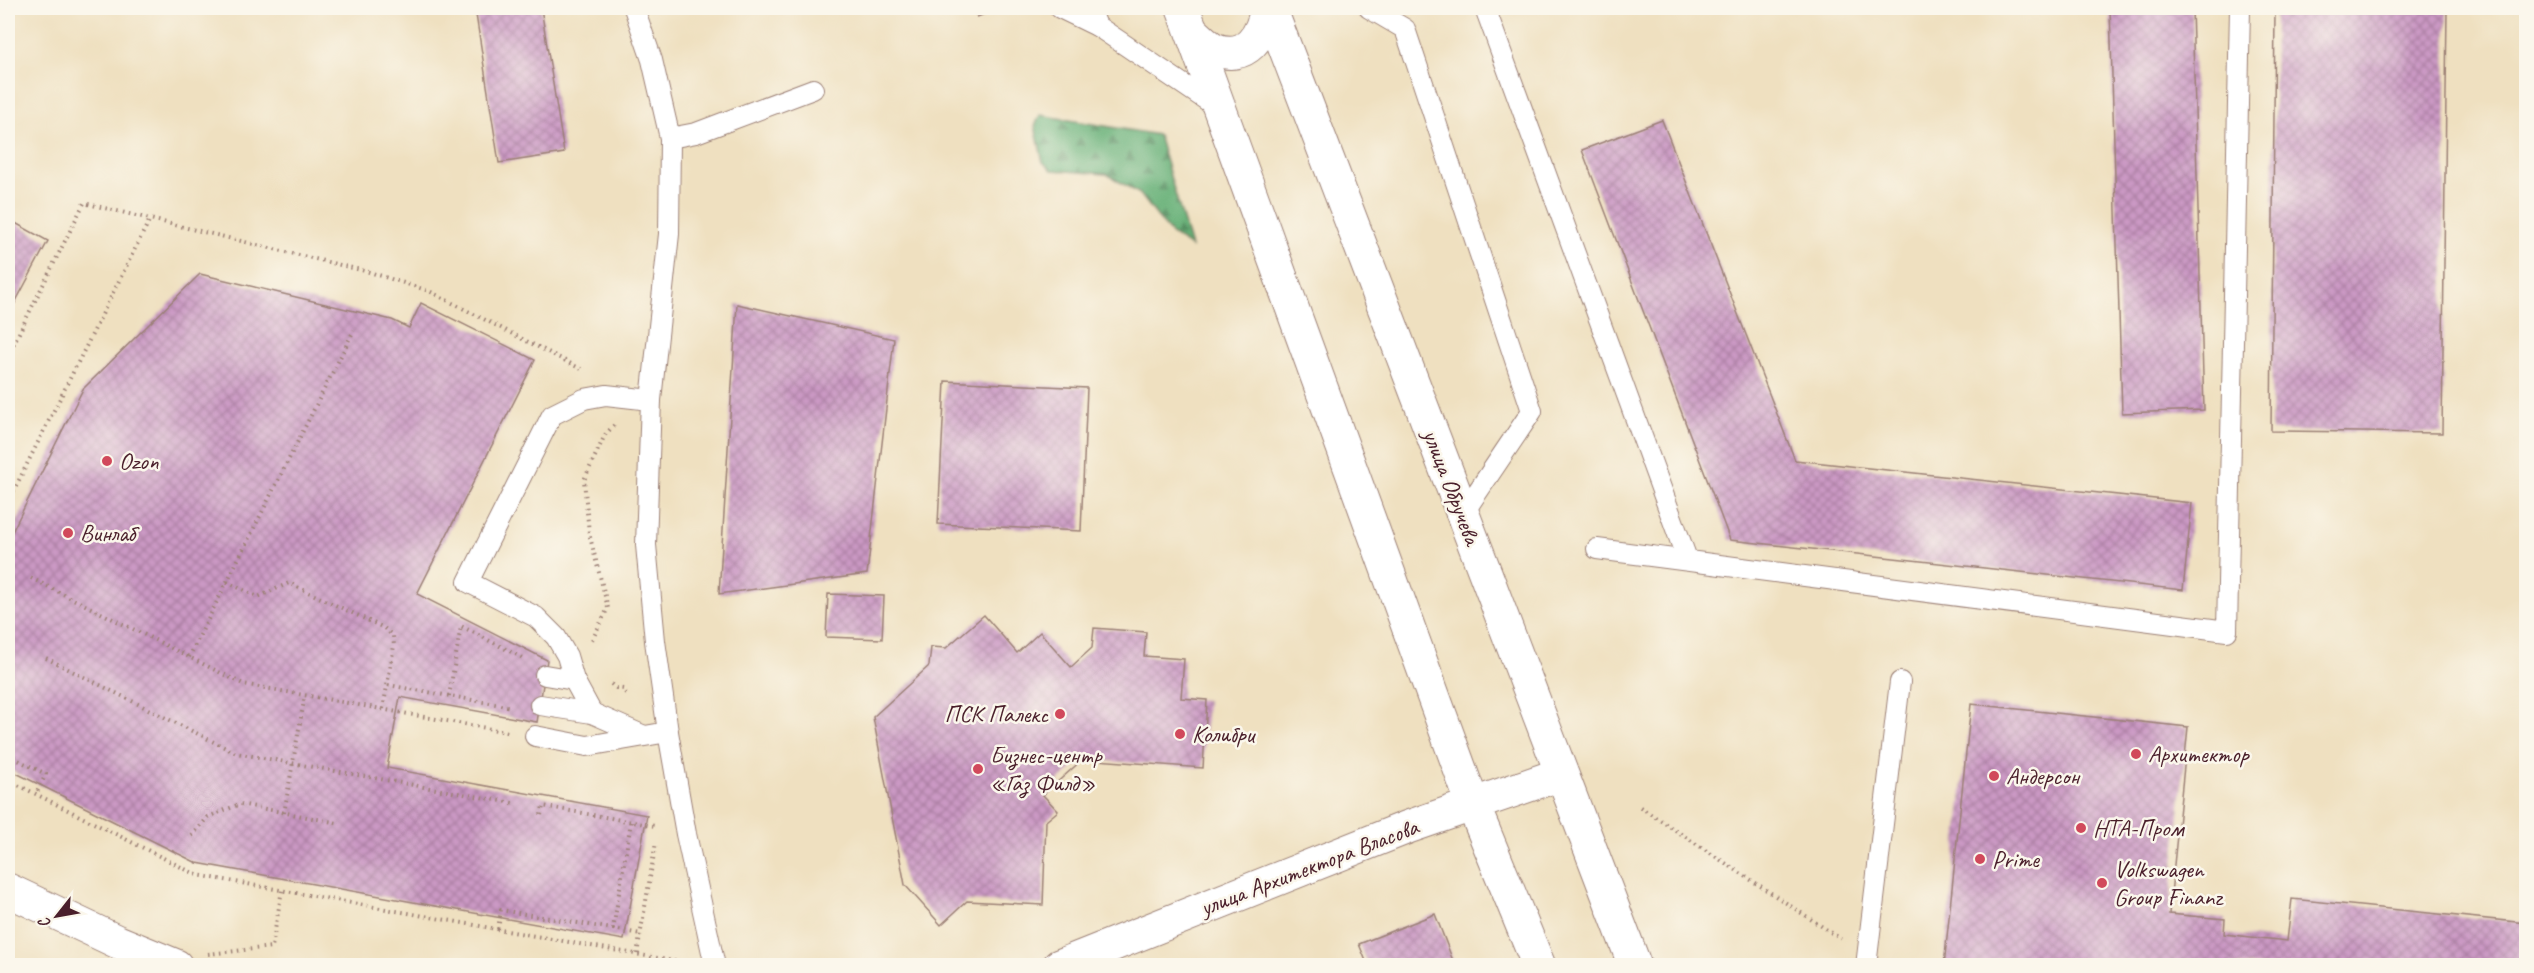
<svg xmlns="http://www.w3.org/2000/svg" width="2534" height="973" viewBox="0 0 2534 973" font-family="Caveat,sans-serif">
	<defs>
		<pattern id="forest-firs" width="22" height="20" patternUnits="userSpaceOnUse" patternTransform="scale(1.5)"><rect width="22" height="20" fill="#66b077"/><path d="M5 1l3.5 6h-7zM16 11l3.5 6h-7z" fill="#568f62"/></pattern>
		<pattern id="building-cross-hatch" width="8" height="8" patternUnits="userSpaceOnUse" patternTransform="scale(1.5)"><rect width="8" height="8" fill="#cb99c4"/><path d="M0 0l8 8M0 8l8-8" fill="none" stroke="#a77c9f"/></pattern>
	</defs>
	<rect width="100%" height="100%" fill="#fbf7ec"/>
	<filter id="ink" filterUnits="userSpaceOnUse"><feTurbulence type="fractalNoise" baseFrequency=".0167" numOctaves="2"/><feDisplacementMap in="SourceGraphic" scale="12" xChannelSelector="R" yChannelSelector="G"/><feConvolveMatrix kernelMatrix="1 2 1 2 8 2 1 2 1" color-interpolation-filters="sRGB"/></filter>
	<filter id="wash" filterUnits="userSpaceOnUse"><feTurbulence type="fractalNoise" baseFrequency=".008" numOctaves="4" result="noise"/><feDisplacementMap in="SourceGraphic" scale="24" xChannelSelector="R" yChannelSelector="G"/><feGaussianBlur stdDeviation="1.35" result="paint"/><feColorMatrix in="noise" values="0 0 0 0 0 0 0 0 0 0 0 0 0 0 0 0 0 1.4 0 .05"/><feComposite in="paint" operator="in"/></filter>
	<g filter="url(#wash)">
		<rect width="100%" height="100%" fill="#efe0c0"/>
		<path fill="url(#forest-firs)" stroke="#586851" stroke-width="1.5" d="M1040 115 1158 135 1191 247 1170 233 1140 194 1107 174 1052 170 1043 162 1035 126Z"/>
		<g id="blocks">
			<g fill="url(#building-cross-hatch)">
				<path d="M475 8H541L564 153 499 163Z"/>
				<path d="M973 8H1001L977 17Z"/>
				<path d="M2110 8H2192L2204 410 2122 413Z"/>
				<path d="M2275 8H2447L2442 433 2271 431Z"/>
				<path d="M1662 120 1795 460 2192 503 2183 590 1730 540 1582 150Z"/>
				<path d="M8 219 48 241 8 316Z"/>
				<path d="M200 274 392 320 409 328 421 303 535 360 417 594 547 660 537 722 400 697 387 768 647 815 624 940 197 863 8 769V540L83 389Z"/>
				<path d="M737 304 894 339 867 574 719 594Z"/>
				<path d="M945 381 1087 388 1081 531 938 524Z"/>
				<path d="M828 594 884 596 882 639 826 637Z"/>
				<path d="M984 615 1017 653 1040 632 1071 667 1092 648 1094 628 1146 632 1144 656 1184 659 1181 698 1207 700 1203 768 1083 759 1043 795 1058 811 1046 821 1043 905 967 901 941 925 905 885 873 717 929 666 931 647 946 648Z"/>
				<path d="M1971 704 2188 727 2169 914 2225 919 2224 934 2287 941 2292 899 2526 923V966H1944Z"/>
				<path d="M1435 914 1455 966H1368L1359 944Z"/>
			</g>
		</g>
	</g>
	<g filter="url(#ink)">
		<use href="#blocks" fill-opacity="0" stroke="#9c8076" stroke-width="1.5"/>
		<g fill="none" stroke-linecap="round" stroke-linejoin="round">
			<defs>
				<g id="service">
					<path d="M634 8 652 60 670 138 669 234 651 400 646 545 655 641 668 732 686 834 715 966"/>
					<path d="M1060 8 1097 26"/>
					<path d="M1090 8 1097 26 1218 108"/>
					<path d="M1369 8 1405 29 1532 411 1462 515"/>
					<path d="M1485 8 1687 559"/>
					<path d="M670 138 696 133 813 89"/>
					<path d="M1597 549 2227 631 2240 8"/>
					<path d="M545 675 574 680"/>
					<path d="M540 705 592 713 642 735"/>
					<path d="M592 713 574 680 567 656 556 637 536 617 468 582 552 415 584 399 606 395 651 400"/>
					<path d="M535 736 587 746 668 732"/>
					<path d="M1866 966 1900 682"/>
				</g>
				<path id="minor" d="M1192 31C1198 36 1206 45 1214 49 1247 62 1262 36 1267 8"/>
				<g id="tertiary">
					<path d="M8 890 118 942 176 966"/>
					<path d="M1059 966 1408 827 1561 774"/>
				</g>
				<g id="secondary">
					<path d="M1183 8 1473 805 1539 966"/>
					<path d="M1270 8 1635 966"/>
				</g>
			</defs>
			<use href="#service" stroke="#9c8076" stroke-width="22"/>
			<use href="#minor" stroke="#9c8076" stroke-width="35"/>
			<use href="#tertiary" stroke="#9c8076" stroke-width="35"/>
			<use href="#secondary" stroke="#9c8076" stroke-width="35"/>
			<g stroke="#9c8076" stroke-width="4" stroke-dasharray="1.5 4.5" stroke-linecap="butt">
				<path d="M8 355 84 203 369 272 429 291 581 369"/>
				<path d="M8 502 150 219"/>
				<path d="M31 578 243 684 508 732"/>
				<path d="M227 582 258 597 289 583 384 628 393 636 394 646 383 709"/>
				<path d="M592 640 608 608 589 533 584 480 605 435 614 425"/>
				<path d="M189 657 354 330"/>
				<path d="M46 658 236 753 513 803"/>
				<path d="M611 684 616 688 624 689 627 696"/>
				<path d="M388 685 512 707"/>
				<path d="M449 696 461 626 523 658"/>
				<path d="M8 755 46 774 36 794"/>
				<path d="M8 780 197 875 685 963"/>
				<path d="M1640 807 1841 939"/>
				<path d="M284 813 305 695"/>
				<path d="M541 815 543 806 655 826"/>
				<path d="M192 836 208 817 240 804 338 823"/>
				<path d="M498 929 501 910 613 929 631 822"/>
				<path d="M613 929 641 934"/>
				<path d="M208 954 272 947 282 890"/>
				<path d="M637 954 656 842"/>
			</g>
			<use href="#service" stroke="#fff" stroke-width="20"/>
			<use href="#minor" stroke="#fff" stroke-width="33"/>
			<use href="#tertiary" stroke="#fff" stroke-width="33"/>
			<use href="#secondary" stroke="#fff" stroke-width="33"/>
		</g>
	</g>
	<g fill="#d1495b" stroke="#fbf7ec" stroke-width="2">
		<circle cx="107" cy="461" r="6"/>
		<circle cx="68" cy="533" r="6"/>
		<circle cx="1060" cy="714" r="6"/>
		<circle cx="1180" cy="734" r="6"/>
		<circle cx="2136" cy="754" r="6"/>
		<circle cx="978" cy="769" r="6"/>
		<circle cx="1994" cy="776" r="6"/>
		<circle cx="2081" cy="828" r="6"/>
		<circle cx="1980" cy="859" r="6"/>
		<circle cx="2102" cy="883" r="6"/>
	</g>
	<g text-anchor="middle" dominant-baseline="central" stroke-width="5" stroke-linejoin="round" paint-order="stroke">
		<g font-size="24" fill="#4a1f2b" stroke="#fbf7ec" text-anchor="start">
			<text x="119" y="461">Ozon</text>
			<text x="80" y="533">Винлаб</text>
			<text x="1048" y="714" text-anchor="end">ПСК Палекс</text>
			<text x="1192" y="734">Колибри</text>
			<text x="2148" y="754">Архитектор</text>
			<text x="990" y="755">Бизнес-центр<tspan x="990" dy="28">«Газ Филд»</tspan></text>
			<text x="2006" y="776">Андерсон</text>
			<text x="2093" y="828">НТА-Пром</text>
			<text x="1992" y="859">Prime</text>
			<text x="2114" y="869">Volkswagen<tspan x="2114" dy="28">Group Finanz</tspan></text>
		</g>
		<g font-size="24" fill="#4a1f2b" stroke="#fbf7ec">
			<text transform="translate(1452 487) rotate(69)">улица Обручева</text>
			<text transform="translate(1309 867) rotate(-21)">улица Архитектора Власова</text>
		</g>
	</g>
	<rect width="2534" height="973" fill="none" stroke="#fbf7ec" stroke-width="30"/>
	<g transform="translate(57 916) rotate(239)" stroke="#fbf7ec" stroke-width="4.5" paint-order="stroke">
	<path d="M0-4.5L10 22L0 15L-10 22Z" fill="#4a1f2b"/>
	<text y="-9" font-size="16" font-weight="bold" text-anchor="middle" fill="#4a1f2b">С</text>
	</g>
</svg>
